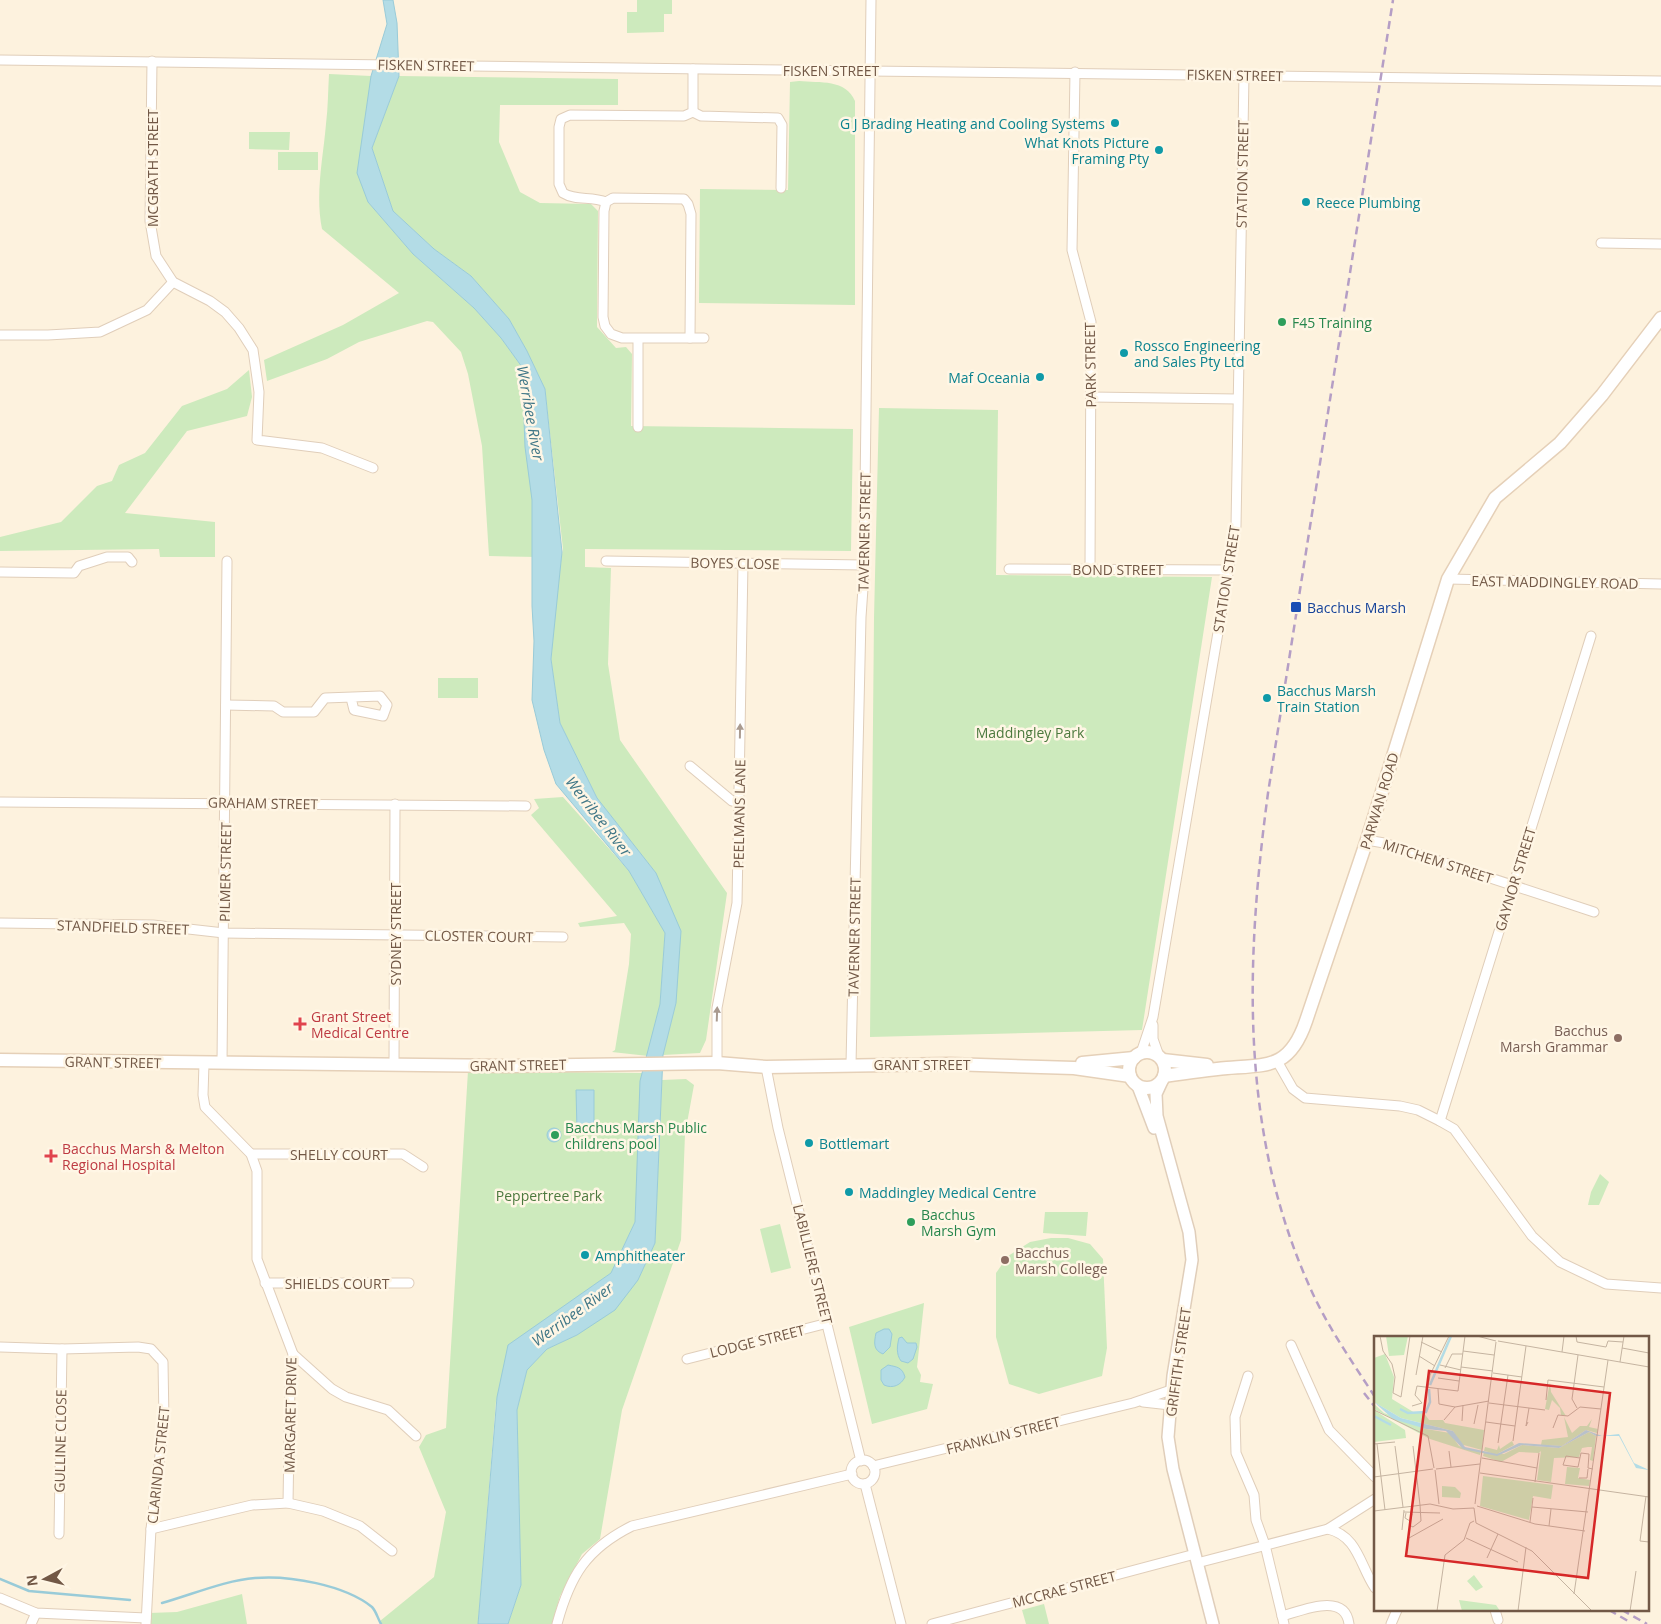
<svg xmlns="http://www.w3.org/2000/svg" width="1661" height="1624" viewBox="0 0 1661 1624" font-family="'Open Sans',sans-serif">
	<rect width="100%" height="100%" fill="#fdf2de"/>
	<g fill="#cdeabd">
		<path d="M637 0H672V14H664V32L627 33V12H637Z"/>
		<path d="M329 74 371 76 368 202 413 254 474 308 501 338 522 367 539 557 489 556 482 446 468 374 461 352 433 322 427 321 359 342 327 359 267 381 264 360 343 325 399 293 322 229C315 194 323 159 326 124 328 108 328 91 329 74Z"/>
		<path d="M399 76 618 79V105H500L499 142 520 192 540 203 591 204 598 211 597 327 616 348 626 347 632 354 631 426 853 429 851 551 585 549V567L611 568 608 664 620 740 727 893 706 1040 700 1053 663 1055 676 1003 656 873 597 798 560 723 551 659 557 580 563 549 545 389 527 351 509 319 471 276 434 249 393 211 372 148Z"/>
		<path d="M799 81C820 83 846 79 855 101V305L699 303 700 189 788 190 790 82Z"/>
		<path d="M249 132H290L289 150 249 149Z"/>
		<rect x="278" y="152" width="40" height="18"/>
		<path d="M249 370 252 397 247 416 187 431 125 513 215 522V557H160L159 549 0 551V537L61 522 97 486 112 481 119 465 145 453 182 406 227 389Z"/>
		<path d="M879 408 998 410 996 575 1212 577 1142 1030 870 1037 874 618Z"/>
		<rect x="438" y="678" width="40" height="20"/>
		<path d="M563 797 629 871 665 933 660 1004 648 1056 612 1052 615 1050 629 964 631 934 624 923 580 927 578 923 617 916 531 815 539 808 534 799Z"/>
		<path d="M468 1071 642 1073 635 1222 611 1273 564 1307 496 1401 478 1624H381L380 1621 434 1577 446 1512 419 1447 426 1435 446 1428Z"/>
		<path d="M686 1079 694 1085 685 1134 681 1240 622 1410 600 1539 582 1554 560 1596 552 1624H508L521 1585 517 1410 527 1370 547 1349 577 1335 638 1280 655 1243 662 1080Z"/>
		<path d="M1600 1174 1609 1182 1599 1205H1588L1591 1192Z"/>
		<path d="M1045 1212H1088L1086 1236 1043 1233Z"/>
		<path d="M780 1224 791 1268 771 1273 760 1229Z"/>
		<path d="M1051 1238H1068L1090 1244 1103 1259 1107 1348 1102 1376 1039 1394 1009 1384 996 1337V1273L1008 1256 1030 1242Z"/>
		<path d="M924 1303 917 1367 921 1375 920 1382 933 1384 927 1409 872 1424 849 1327Z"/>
		<path d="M242 1594 247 1624H148L149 1613 177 1612Z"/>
		<path d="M1044 1604 1049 1624H1026L1022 1610Z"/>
	</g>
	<g fill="#b3dce6" stroke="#99cbd8">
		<path d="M383 0H393L397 23 399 76 372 148 393 211 434 249 471 276 509 319 527 351 545 389 562 552 551 659 560 723 597 798 656 873 681 931 676 1003 663 1055 655 1243 638 1280 615 1310 577 1335 547 1349 527 1370 517 1410 521 1585 508 1624H478L497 1397 508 1345 611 1273 635 1222 640 1081 660 1004 665 933 629 871 556 784 544 750 532 700 534 641 532 606V500L525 447 522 367 501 338 474 308 413 254 368 202 357 173 371 76 387 24Z"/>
		<path d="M576 1090H594V1130H577Z"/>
		<circle cx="554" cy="1135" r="7"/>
		<path d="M884 1329H889L892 1334 890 1347 883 1354C873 1350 874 1343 876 1333Z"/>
		<path d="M902 1337 907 1343H916L917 1347 913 1359 908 1363 901 1361C896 1354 897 1346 899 1338Z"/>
		<path d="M888 1365C897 1367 902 1367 905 1377 901 1385 893 1389 884 1385L881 1380V1370Z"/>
	</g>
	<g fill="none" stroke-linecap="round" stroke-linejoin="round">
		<g stroke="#99cbd8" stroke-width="2.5">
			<path d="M0 1579 29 1591 130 1600"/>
			<path d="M162 1603C191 1595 226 1580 255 1578 289 1575 345 1585 372 1607 376 1611 378 1619 381 1624"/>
		</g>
		<defs>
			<g id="minor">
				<path d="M0 60 1661 81"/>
				<path d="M152 61 150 221 156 256 173 282 210 301 225 312 239 328 253 350 259 392 257 440 322 448 373 468"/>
				<path d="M1075 72 1072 250 1091 322 1090 569"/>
				<path d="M693 112 701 116 778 118 782 125 781 188"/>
				<path d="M606 202 604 211 603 317 605 326 611 334 622 338H690L691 214 688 204 684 199 613 198 606 202C591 196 576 201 563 193L559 184V127L561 119 570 115 684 116 693 112V69"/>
				<path d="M1601 243 1661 244"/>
				<path d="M0 335H48L100 332 147 310 173 282"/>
				<path d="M690 338H704"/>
				<path d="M638 339V427"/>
				<path d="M1091 397 1237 399"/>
				<path d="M606 561 864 565"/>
				<path d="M1009 569 1228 570"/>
				<path d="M0 572 74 573 79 566 107 557H128L132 562"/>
				<path d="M1448 579 1661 584"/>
				<path d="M226 705 274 706 283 712H314L325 698 380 696 387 705 383 716 354 710 351 698"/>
				<path d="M690 766 732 801 739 803"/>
				<path d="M0 802 526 806"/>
				<path d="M1367 840 1384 843 1594 912"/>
				<path d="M0 923 153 925 224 933 563 937"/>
				<path d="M1153 1025V1039L1159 1056"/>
				<path d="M1141 1053 1153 1017 1236 526 1244 75"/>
				<path d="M1277 1061 1293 1089 1305 1098 1400 1106 1418 1110 1440 1121 1454 1129 1532 1236 1560 1262 1606 1284 1661 1288"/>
				<path d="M222 1063 227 561"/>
				<path d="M717 1063V1008L737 903 743 563"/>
				<path d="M851 1064 861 617 864 574 871 0"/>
				<path d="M394 1065 395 804"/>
				<path d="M766 1067 778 1128 861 1461"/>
				<path d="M1440 1121 1591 636"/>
				<path d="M251 1154H403L423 1167"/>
				<path d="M265 1283H409"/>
				<path d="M1291 1345 1329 1430 1375 1477"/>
				<path d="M0 1347 62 1349 138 1347 151 1349 163 1362 164 1422 151 1529 146 1624"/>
				<path d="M293 1354 332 1389 346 1397 388 1410 416 1436"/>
				<path d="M687 1359 828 1323"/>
				<path d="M1248 1376 1235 1417 1236 1453 1254 1495 1256 1520 1265 1545 1284 1624"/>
				<path d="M1143 1402 1170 1405"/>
				<circle cx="863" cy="1472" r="12"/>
				<path d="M873 1466 1133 1403 1171 1390"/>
				<path d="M865 1484 901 1624"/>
				<path d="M288 1503 323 1511 360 1526 392 1551"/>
				<path d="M151 1529 252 1505 288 1503 290 1384 293 1354 257 1259V1171L251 1154 205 1107 203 1095 204 1063"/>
				<path d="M1328 1529 1375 1499"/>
				<path d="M59 1534 62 1349"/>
				<path d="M1197 1563 1328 1529C1358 1536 1360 1566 1375 1588"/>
				<path d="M0 1598 36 1613 146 1618"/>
				<path d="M1495 1610 1498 1620"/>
				<path d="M1282 1616C1301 1611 1345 1591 1349 1624"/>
				<path d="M31 1624 36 1613"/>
				<path d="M557 1624C570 1576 586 1549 632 1526L852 1474"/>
				<path d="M932 1624 1195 1554"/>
				<path d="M1391 1624 1397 1610"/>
			</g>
			<g id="tertiary">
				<path d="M1162 1081 1156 1094 1157 1116 1189 1232 1192 1260 1173 1376 1168 1437 1173 1469 1213 1624"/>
				<path d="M1138 1086 1154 1128"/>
			</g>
			<g id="secondary">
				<circle cx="1147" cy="1070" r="18"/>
				<path d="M0 1060 507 1066 717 1063 766 1067 950 1064 1074 1068 1130 1076"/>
				<path d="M1163 1060 1207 1065"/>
				<path d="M1082 1063 1134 1058"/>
				<path d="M1164 1076C1185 1073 1206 1070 1227 1068 1269 1065 1290 1068 1306 1021L1367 840 1448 579 1495 498 1560 443 1602 395 1661 318"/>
			</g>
		</defs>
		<use href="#minor" stroke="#e0ceba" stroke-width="11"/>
		<use href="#tertiary" stroke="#e0ceba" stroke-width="14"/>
		<use href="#secondary" stroke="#e5d0b8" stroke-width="15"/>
		<use href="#minor" stroke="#fff" stroke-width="9"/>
		<use href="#tertiary" stroke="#fff" stroke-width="11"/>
		<use href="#secondary" stroke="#fff" stroke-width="12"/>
		<g stroke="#b59ec5" stroke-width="2.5" stroke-dasharray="8 5" stroke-linecap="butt">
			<path d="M1364 1393 1375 1407"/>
			<path d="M1375 1397C1351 1360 1325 1323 1308 1283 1239 1127 1246 958 1268 793L1393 0"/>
			<path d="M1609 1610 1628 1621"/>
			<path d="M1622 1610 1647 1624"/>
		</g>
	</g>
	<defs><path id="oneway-solid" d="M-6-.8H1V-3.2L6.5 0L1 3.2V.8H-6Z" transform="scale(1.25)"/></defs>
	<g fill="#aa9b90">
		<use href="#oneway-solid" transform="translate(740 731) rotate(-89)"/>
		<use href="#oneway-solid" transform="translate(717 1014) rotate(-88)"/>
	</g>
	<g fill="#0f9aa8" stroke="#fff6e5" stroke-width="2">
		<circle cx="1115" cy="123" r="5"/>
		<circle cx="1159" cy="150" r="5"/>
		<circle cx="1306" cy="202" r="5"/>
		<circle cx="1124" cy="353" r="5"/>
		<circle cx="1040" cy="377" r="5"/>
		<circle cx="1267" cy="698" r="5"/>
		<circle cx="809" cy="1143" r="5"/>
		<circle cx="849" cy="1192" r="5"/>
		<circle cx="585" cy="1255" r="5"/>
	</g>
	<g fill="#2e9e5b" stroke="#fff6e5" stroke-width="2">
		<circle cx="1282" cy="322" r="5"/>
		<circle cx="555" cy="1135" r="5"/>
		<circle cx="911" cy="1222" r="5"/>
	</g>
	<rect fill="#1a4fb4" stroke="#fff6e5" stroke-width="2" x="1290" y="601" width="12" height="12" rx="2.5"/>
	<g fill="#e0444e" stroke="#fff6e5" stroke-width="2">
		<path d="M297.5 1016.5h5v5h5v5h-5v5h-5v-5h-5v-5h5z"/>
		<path d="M48.5 1148.5h5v5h5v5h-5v5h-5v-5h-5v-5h5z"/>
	</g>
	<g fill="#8d6e63" stroke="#fff6e5" stroke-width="2">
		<circle cx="1618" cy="1038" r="5"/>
		<circle cx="1005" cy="1260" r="5"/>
	</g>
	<g text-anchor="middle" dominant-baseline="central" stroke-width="5" stroke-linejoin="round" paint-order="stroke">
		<g font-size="14" fill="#725846" stroke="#fff6e5">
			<text transform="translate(426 65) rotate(1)">FISKEN STREET</text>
			<text x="831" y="70">FISKEN STREET</text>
			<text transform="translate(1235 75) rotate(1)">FISKEN STREET</text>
			<text transform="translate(152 168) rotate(-90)">MCGRATH STREET</text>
			<text transform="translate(1242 174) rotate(-89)">STATION STREET</text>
			<text transform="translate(1090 365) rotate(-91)">PARK STREET</text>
			<text transform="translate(864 532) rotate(-89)">TAVERNER STREET</text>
			<text transform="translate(735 563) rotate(1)">BOYES CLOSE</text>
			<text x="1118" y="569">BOND STREET</text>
			<text transform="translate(1226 579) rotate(-81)">STATION STREET</text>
			<text transform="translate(1555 582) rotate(1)">EAST MADDINGLEY ROAD</text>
			<text transform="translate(1379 801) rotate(-73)">PARWAN ROAD</text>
			<text transform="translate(263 803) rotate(1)">GRAHAM STREET</text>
			<text transform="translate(739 814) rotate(-89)">PEELMANS LANE</text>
			<text transform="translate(1438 861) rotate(18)">MITCHEM STREET</text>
			<text transform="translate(225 872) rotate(-89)">PILMER STREET</text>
			<text transform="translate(1515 879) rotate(-73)">GAYNOR STREET</text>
			<text transform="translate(123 927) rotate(2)">STANDFIELD STREET</text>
			<text transform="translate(395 934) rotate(-90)">SYDNEY STREET</text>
			<text transform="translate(479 936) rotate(1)">CLOSTER COURT</text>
			<text transform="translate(854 937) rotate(-89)">TAVERNER STREET</text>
			<text transform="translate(113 1062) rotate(1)">GRANT STREET</text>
			<text x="922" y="1064">GRANT STREET</text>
			<text transform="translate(518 1065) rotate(-1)">GRANT STREET</text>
			<text x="339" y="1154">SHELLY COURT</text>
			<text transform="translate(813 1264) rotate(76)">LABILLIERE STREET</text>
			<text x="337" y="1283">SHIELDS COURT</text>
			<text transform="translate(757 1341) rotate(-14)">LODGE STREET</text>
			<text transform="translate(1178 1362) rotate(-82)">GRIFFITH STREET</text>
			<text transform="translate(290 1415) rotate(-89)">MARGARET DRIVE</text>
			<text transform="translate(1003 1435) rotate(-14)">FRANKLIN STREET</text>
			<text transform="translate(60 1441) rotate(-89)">GULLINE CLOSE</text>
			<text transform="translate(158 1465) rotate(-84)">CLARINDA STREET</text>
			<text transform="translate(1064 1589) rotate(-15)">MCCRAE STREET</text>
		</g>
		<g font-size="14" fill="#0d838f" stroke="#fff6e5" text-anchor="start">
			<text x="1105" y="123" text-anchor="end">G J Brading Heating and Cooling Systems</text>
			<text x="1149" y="142" text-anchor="end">What Knots Picture<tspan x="1149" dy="16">Framing Pty</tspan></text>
			<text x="1316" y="202">Reece Plumbing</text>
			<text x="1134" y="345">Rossco Engineering<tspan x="1134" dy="16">and Sales Pty Ltd</tspan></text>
			<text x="1030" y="377" text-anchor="end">Maf Oceania</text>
			<text x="1277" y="690">Bacchus Marsh<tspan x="1277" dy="16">Train Station</tspan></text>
			<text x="819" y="1143">Bottlemart</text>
			<text x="859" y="1192">Maddingley Medical Centre</text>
			<text x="595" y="1255">Amphitheater</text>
		</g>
		<g font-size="14" fill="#27864d" stroke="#fff6e5" text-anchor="start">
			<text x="1292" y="322">F45 Training</text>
			<text x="565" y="1127">Bacchus Marsh Public<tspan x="565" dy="16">childrens pool</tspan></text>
			<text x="921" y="1214">Bacchus<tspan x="921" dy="16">Marsh Gym</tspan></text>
		</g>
		<g font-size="14" fill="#164399" stroke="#fff6e5" text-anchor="start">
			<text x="1307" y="607">Bacchus Marsh</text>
		</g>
		<g font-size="14" fill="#4c793e" stroke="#fff6e5">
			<text x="1030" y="732">Maddingley Park</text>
			<text x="549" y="1195">Peppertree Park</text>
		</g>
		<g font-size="14" fill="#be3a42" stroke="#fff6e5" text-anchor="start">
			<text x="311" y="1016">Grant Street<tspan x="311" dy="16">Medical Centre</tspan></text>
			<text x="62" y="1148">Bacchus Marsh &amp; Melton<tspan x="62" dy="16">Regional Hospital</tspan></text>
		</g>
		<g font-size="14" fill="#785e54" stroke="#fff6e5" text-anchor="end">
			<text x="1608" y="1030">Bacchus<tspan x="1608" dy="16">Marsh Grammar</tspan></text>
			<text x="1015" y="1252" text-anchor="start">Bacchus<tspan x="1015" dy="16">Marsh College</tspan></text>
		</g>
		<g font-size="15" font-style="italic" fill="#407787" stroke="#fff6e5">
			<text transform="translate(531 413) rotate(80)">Werribee River</text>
			<text transform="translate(599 816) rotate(52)">Werribee River</text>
			<text transform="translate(572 1314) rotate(-36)">Werribee River</text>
		</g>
	</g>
	<g transform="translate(1374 1336)">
		<rect width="275" height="275" fill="#fdf2de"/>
		<path d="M12 0H34L30 19 15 20ZM11 18 20 41 18 63 41 77H50L55 84H69L71 87 110 94 108 114 86 108 79 95 27 82 0 66V22ZM176 46 177 56 192 80 187 79 186 72 178 64 175 74 171 73ZM0 68 10 77 52 93 76 97 85 110 107 116 106 119 56 103 0 73ZM0 74 31 94 32 102 0 106ZM190 81 198 97 206 90H213L218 83 215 91 224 93 223 97 212 94 188 110 167 109 168 104 194 101ZM215 96 222 100 219 125 216 124 218 111H214L208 112 205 121 180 122 177 146 163 144 167 115 165 117 145 116 127 126 109 120 110 116 130 118 148 109 185 112ZM138 105 140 109 123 118 110 115 111 111 123 114 125 109 126 113ZM193 131 206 132 204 142 216 144 215 150 191 148ZM109 140 179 149 177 163 159 160 155 184 106 170ZM68 150 81 151 87 157 86 162 68 161ZM100 239 109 251 102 255 93 245ZM85 264 122 269 126 275H88Z" fill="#cdeabd"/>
		<path d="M0 66 27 82 79 95 91 111 123 118 145 107 188 110 212 94 228 100 245 98 260 127 275 134 262 132 245 100H222L215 96 185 112 148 109 123 120 89 113 72 95 52 93 19 83Z" fill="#b3dce6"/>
		<path fill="none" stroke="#b3dce6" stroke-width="2.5" d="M56 49 77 0M26 73 34 77 52 76 56 66 55 53M0 80 17 89"/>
		<path fill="none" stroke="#c5b4a1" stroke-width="1" d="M6 0 9 15 18 28 21 41 19 57 27 61 36 0M103 0 122 5M202 0 203 6 232 11 234 5 249 6M124 5 275 31M47 6 68 16M248 12 275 17M89 15 120 19M188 16 190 0M45 20 61 30M246 26 250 0M66 29 87 34M87 31 119 35M71 32 78 18H89M119 37 148 41M42 39 49 0M64 42 85 45M54 51 56 39 75 0M64 53 65 68 81 71 115 65M172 64 174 44 230 51M115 67 171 74M38 70 48 67 41 59 43 50 84 55 91 0M203 72 198 63 204 19M0 74 54 100 60 132M70 84 81 71M88 85 89 69M112 86 141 90M154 86 152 90 155 72M100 88 104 69M179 92 184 79 194 80 206 71 227 73M139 105 152 10M124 107 134 39M0 108 21 106M3 108 11 174M21 110 29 171M39 110 42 135M75 115 77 131M108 122 163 132M206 122 192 120 189 129 204 131 207 117 215 118 214 132 219 133M62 133 106 128M61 134 65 168M42 135 46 169M106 137 275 161M0 141 59 133M205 142H213L214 133M161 146 165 117M272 160 266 205 275 206M101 168 122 6M103 170 161 188 211 195M158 171 214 176M100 172 102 187 158 215 218 275M0 175 56 168 79 173 100 172M30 176 66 177M32 177 31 182 36 185 38 178M156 186 159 162M35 189 39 191 47 185 46 169M175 190 177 173M28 194 30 174M35 202 69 183M92 202 144 226M113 222 124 198M200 258 234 24M63 275 71 219 90 204 96 187 100 185M144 275 152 211M256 275 262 235"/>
		<path fill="#d62828" fill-opacity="0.15" stroke="#d62828" stroke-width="2.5" d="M55 35 236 57 214 242 32 220Z"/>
		<rect width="275" height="275" fill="none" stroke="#725846" stroke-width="2.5"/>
	</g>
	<g transform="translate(45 1579) rotate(263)" stroke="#fff6e5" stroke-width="4" paint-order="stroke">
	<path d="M0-4L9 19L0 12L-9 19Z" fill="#725846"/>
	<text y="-8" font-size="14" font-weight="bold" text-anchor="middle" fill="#725846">N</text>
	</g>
</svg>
